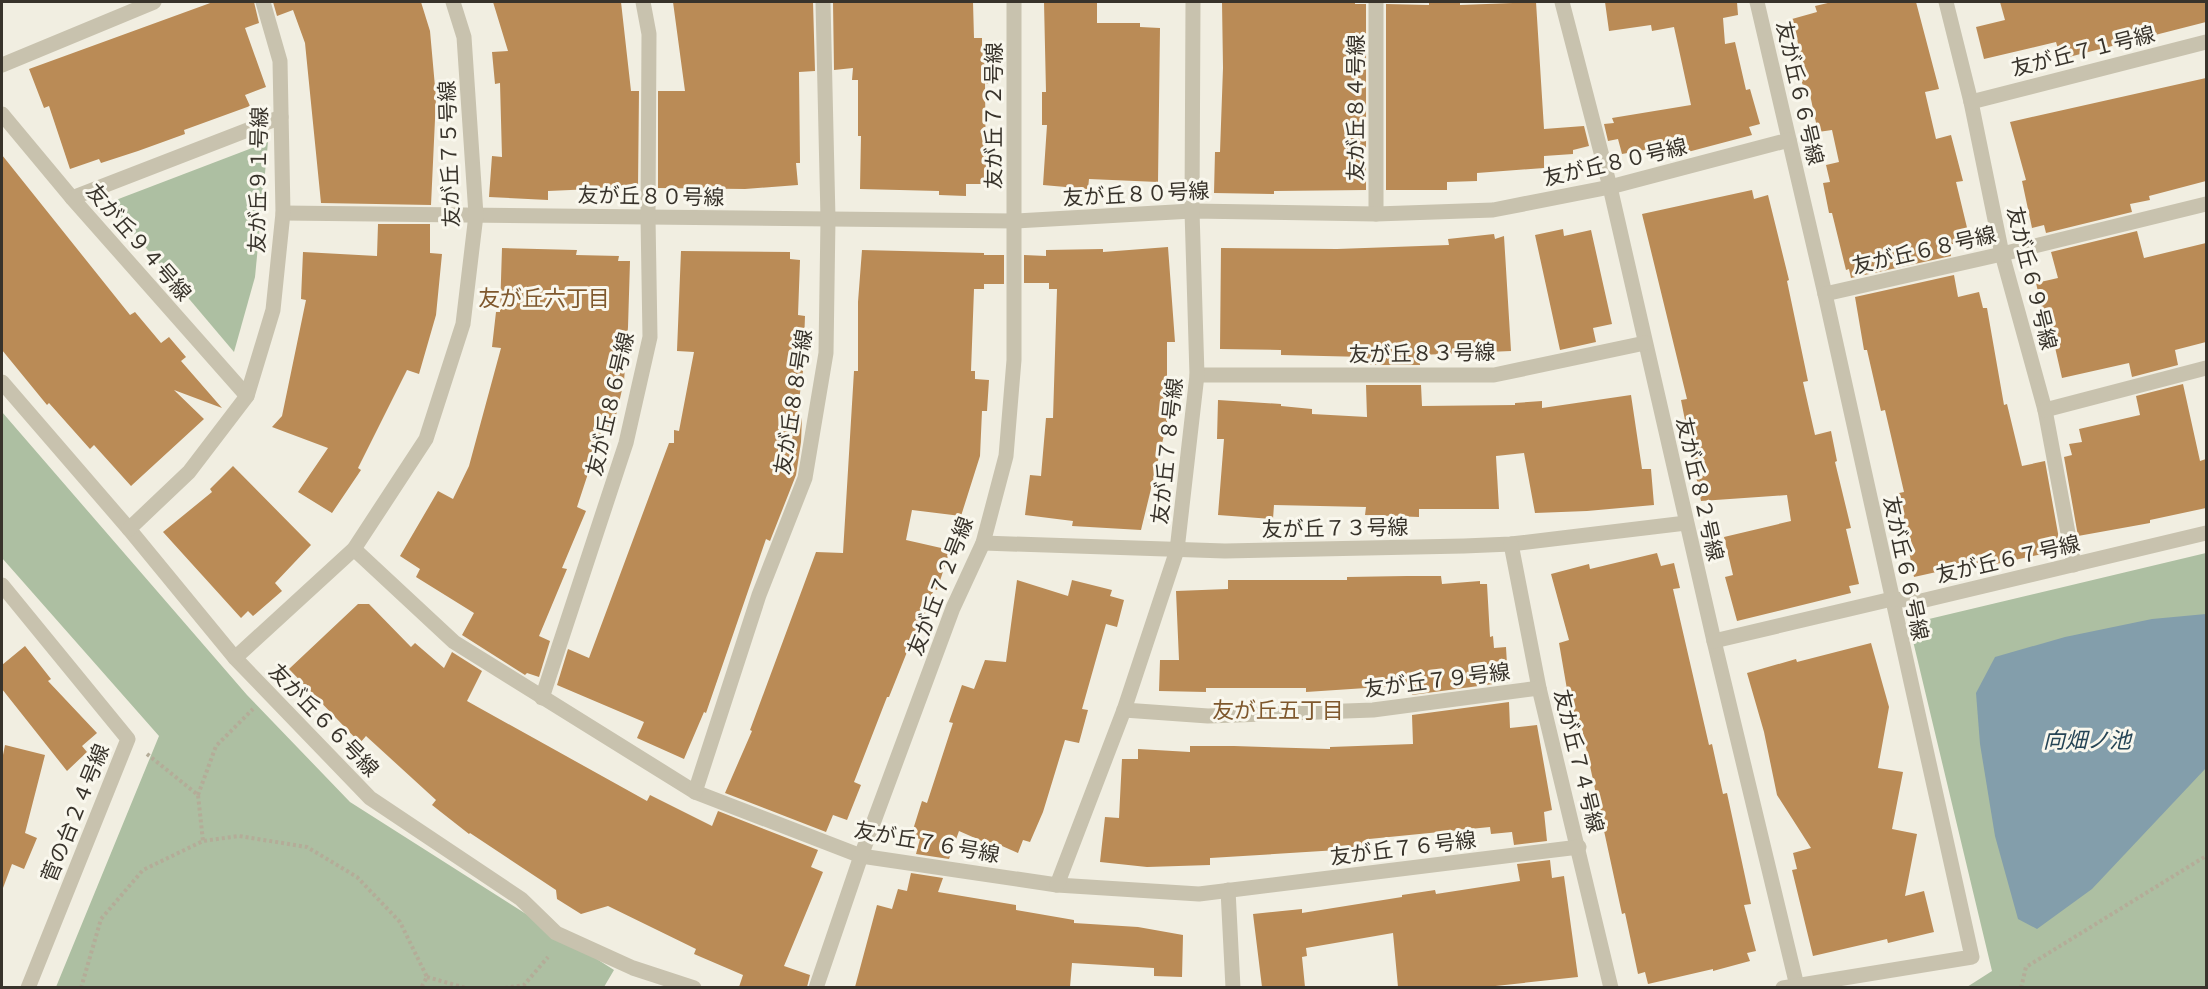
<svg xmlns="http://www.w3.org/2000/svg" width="2208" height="989" viewBox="0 0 2208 989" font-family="Montserrat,'Noto Sans JP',sans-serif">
	<rect width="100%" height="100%" fill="#f1eee1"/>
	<g fill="#adbfa2">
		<path d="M268 142 255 277 234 352 108 203Z"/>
		<path d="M2 412 247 695 350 802 614 970 604 987H56L159 736 2 558Z"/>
		<path d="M2206 553V987H1967L1992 971 1913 641 1929 619Z"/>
	</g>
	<path fill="#839eab" d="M2206 614V768L2092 889 2037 929 2018 919 1995 836 1980 744 1976 693 1995 657 2065 637 2152 619Z"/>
	<g fill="#ba8b56">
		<path d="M213 2H254L259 23 245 28 266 87 245 95 250 106 184 130 185 134 138 151 101 163 99 159 70 169 49 106 44 108 29 69Z"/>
		<path d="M273 2H421L430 31 436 98 431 205 321 203 305 43 293 10 277 16Z"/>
		<path d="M493 2H621L631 91H639L638 187 548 191V200L489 197 492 156 502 157 500 83 495 84 492 52 508 51Z"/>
		<path d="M673 2H813L815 71 799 72 800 163H796L798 185 745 189 658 188V91H685Z"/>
		<path d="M833 2H973L974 38H982V50H989L988 84 985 83 986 184H966V196L939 195V191L860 189 861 136H858V80H852L853 68 834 70Z"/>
		<path d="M1044 2H1097V23H1140V27L1160 28 1158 182 1089 179 1088 189 1043 185 1047 125H1042V92H1046Z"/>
		<path d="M1222 2H1355V4H1366V190L1274 191V194L1214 193 1215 152H1220L1223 68Z"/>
		<path d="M1429 2H1460V5L1536 2 1544 129 1584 126 1589 146 1573 150V154L1544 156V168L1477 173V181L1447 182V190H1386V4L1429 5Z"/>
		<path d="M1605 2H1737L1738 15 1723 18 1725 44 1735 42 1746 90 1750 89 1760 124 1749 127 1752 135 1684 153 1656 158 1655 148 1622 154 1618 139 1608 141 1604 124 1614 123 1612 118 1691 105 1674 27 1652 31 1651 25 1609 31Z"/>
		<path d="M1832 2H1916L1939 89 1925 92 1936 139 1951 135 1963 181 1956 182 1970 240 1949 245 1951 256 1851 278 1849 269 1846 270 1832 213H1829L1823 183 1830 182 1826 165 1839 162 1832 130 1818 132 1809 90 1804 91 1798 65 1803 63 1792 19 1817 12 1815 6Z"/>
		<path d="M2000 2H2206V22L2061 59 2056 42 1984 59 1976 27 2005 20Z"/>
		<path d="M2206 78V181L2149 196 2150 200 2130 204 2132 212 2046 233 2044 225 2032 228 2022 181 2026 180 2010 122Z"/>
		<path d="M2 155 130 315 135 312 161 343 169 337 186 357 181 361 222 408 174 390 204 419 131 486 94 445 90 449 49 403 47 405 2 350Z"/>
		<path d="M1752 190 1754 199 1768 195 1789 280 1787 281 1808 381 1803 382 1815 435 1831 431 1837 461 1835 462 1851 528 1846 529 1859 584 1849 586 1851 593 1737 621 1725 577 1733 575 1724 537 1791 521 1787 495 1701 501 1681 400 1687 399 1642 214Z"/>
		<path d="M378 224H430V253L442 254 436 315 419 374 407 370 358 468 361 470 332 513 298 492 328 448 272 427 282 416 306 300 301 299 303 252 377 256Z"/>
		<path d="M1563 229 1564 236 1591 230 1612 324 1593 328 1596 342 1560 350 1535 235Z"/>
		<path d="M2137 231 2144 258 2206 243V342L2175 350 2178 365 2132 377 2129 363 2062 378 2049 321 2045 322 2036 283 2058 278 2051 252Z"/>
		<path d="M1494 234 1495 239 1504 236 1511 351 1420 355V365H1366V357L1281 355V350L1220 349 1221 248 1337 249 1449 245 1448 239Z"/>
		<path d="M1168 247 1175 342H1167V423L1141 530 1072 526 1073 521 1025 515 1030 475 1041 476 1046 418H1053L1057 289H1049V283H1024V255L1046 256V250L1103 249V252Z"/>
		<path d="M502 248 577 250 576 255 619 256 618 261H630L628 327 624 381 612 433 602 431 577 507 586 511 562 568 567 569 539 636 550 641 539 677 527 673 525 675 462 635 474 613 416 577 420 569 400 556 438 491 453 499 469 466 501 348 492 347 496 312H500Z"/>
		<path d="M862 250 984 253V255H1004V284H984V289H974L971 371H975V379L989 380 987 411H982L980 456 961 516 912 510 906 540 950 550 937 590 934 589 914 644 911 642 889 697H887L854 782 861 785 847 820 833 815 826 832 725 793 752 731 750 730 816 552 843 553 854 371H858V302Z"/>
		<path d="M681 251 790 252V259L800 260 798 315 805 316 803 371 797 415 802 416 801 442 796 475 770 541 766 539 706 713 704 712 684 759 637 738 644 722 557 685 568 649 589 658 669 443H674V430L679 431 694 352 677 351Z"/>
		<path d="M1954 275 1958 297 1979 292 1983 308H1987L2004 405 2007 404 2022 466 2045 461 2059 539 2049 541 2051 552 1987 566 1986 561 1914 577 1908 546H1910L1899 493 1904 492 1885 410 1881 411 1867 350H1864L1855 297Z"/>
		<path d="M2183 384 2200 461 2206 459V508L2150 520V523L2078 536 2064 457 2072 455 2069 444 2082 442 2079 429 2140 415 2136 396Z"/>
		<path d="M1366 385H1421L1422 406 1515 405V403L1542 401V408L1631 395 1642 469H1651L1654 505 1587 511 1535 513 1524 453 1496 456 1499 509H1419V517L1365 515 1366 507 1274 505 1273 519 1218 515 1224 439H1217L1218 400 1281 404V406L1312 409V414L1367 417Z"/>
		<path d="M233 466 311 545 275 583 282 591 253 616 248 611 241 618 163 532 212 492 210 489Z"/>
		<path d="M1657 553 1661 566 1674 563 1680 588 1673 589 1709 745 1712 744 1723 794 1727 793 1751 904 1744 905 1756 951 1747 953 1750 961 1713 971V969L1648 984 1645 972 1638 974 1625 913 1622 914 1582 729 1574 730 1559 643 1569 640 1551 574 1589 564 1590 569Z"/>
		<path d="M1407 576H1441L1442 584 1480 581V584H1487L1490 637 1493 636 1494 648 1506 647 1508 682 1412 695 1411 685 1306 692V688H1206V692L1159 691 1160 660H1179L1176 591 1228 589V580H1347V577Z"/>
		<path d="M1017 580 1068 596 1072 580 1112 590 1110 596 1124 600 1117 627 1106 624 1082 709 1088 710 1079 743 1065 740 1043 812 1030 842 1023 840 1018 853 1002 846 1000 849 959 831 949 859 916 854 920 839 911 836 922 801 927 803 953 723 949 722 962 685 974 689 985 660 1006 662Z"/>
		<path d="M358 604H369L411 647 415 643 444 668 452 652 482 671 467 701 647 801 650 795 712 826 718 811 818 850 811 867 823 872 784 966 810 975 807 987H739L743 975 694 954 696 949 608 906 581 914 557 899 556 890 470 833 469 834 432 805 436 800 366 736 360 743 289 669Z"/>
		<path d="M1871 643 1889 707 1878 768 1903 772 1892 829 1917 834 1905 896 1924 891 1934 932 1888 943 1887 939 1813 956 1792 870 1797 869 1793 853 1811 848 1777 795 1764 732 1747 673 1796 659 1797 662Z"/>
		<path d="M25 646 51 679 48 681 97 733 82 746 87 752 67 771 2 689V665Z"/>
		<path d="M1509 702 1510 728 1537 725 1552 810 1544 812 1547 841 1514 845 1512 832 1491 834 1490 827 1369 839 1370 848 1210 858V865L1147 867 1100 862 1105 817 1119 818 1122 759H1138V749L1190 752V746H1234L1330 749V747L1413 744 1412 715Z"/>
		<path d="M5 745 45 755 25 833 37 838 24 869 12 864 3 888 2 887V760Z"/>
		<path d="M1550 860 1552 878 1564 876 1578 977 1486 987H1398L1393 933 1306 948 1307 956 1302 957 1305 987H1262L1253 914 1302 909V913L1402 897V895L1435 890 1436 894 1520 881 1517 864Z"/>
		<path d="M911 873 943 878 938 892 1016 905V910L1074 920V923L1138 927 1183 935 1182 977 1154 976V968L1072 963 1070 987H855L877 905 892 909 898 889 907 891Z"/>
	</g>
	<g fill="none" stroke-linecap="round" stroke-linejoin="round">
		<g stroke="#b4ac98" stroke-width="4" stroke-dasharray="3 3" stroke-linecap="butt">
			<path d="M147 754 198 795 203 841"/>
			<path d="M198 795 216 746 253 709"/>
			<path d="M427 977 466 988"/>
			<path d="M81 988 101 919 143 870 203 841 239 836 307 847 357 877 400 922 427 977 421 988"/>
			<path d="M505 988 524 985 548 957"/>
			<path d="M2021 988 2026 967 2206 856"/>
		</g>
		<g stroke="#c8c2ae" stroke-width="15">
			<path d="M1376 2V214"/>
			<path d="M1562 2 1610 187 1714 641 1797 986"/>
			<path d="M1757 2 1825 294 1972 957 1783 988"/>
			<path d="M1946 2 1971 102 2002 254 2045 410 2074 565"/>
			<path d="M2 65 154 2"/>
			<path d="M1971 102 2206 42"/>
			<path d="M2 114 72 198 247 396"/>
			<path d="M72 198 281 117"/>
			<path d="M283 213 1015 221 1192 211 1376 214 1493 210 1610 187 1789 140"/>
			<path d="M1825 294 2002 254 2206 204"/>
			<path d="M1197 375H1494L1645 343"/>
			<path d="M2 382 129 529 235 658 370 798 521 899 556 933 633 968 694 988"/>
			<path d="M2045 410 2206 368"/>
			<path d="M129 529 189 472 247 396 273 310 283 213 280 61 263 2"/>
			<path d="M983 543 1225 551 1464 546 1511 544 1686 523"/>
			<path d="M1511 544 1539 688 1611 988"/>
			<path d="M354 549 454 642 695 792 861 856 1057 885 1199 894 1579 847"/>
			<path d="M2 585 128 739 28 988"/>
			<path d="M1714 641 1892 599 1921 601 2206 533"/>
			<path d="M235 658 354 549 426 439 463 324 476 215 464 37 453 2"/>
			<path d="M542 698 626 443 650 337 648 217 649 34 643 2"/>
			<path d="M1124 710 1208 716 1373 710 1539 688"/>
			<path d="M695 792 759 595 805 478 826 353 828 219 823 2"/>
			<path d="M1057 885 1124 710 1177 550 1197 375 1192 211 1193 2"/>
			<path d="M1228 890 1233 988"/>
			<path d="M816 988 861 856 953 608 983 543 1006 456 1014 360V2"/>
		</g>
	</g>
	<g text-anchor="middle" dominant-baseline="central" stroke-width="6" stroke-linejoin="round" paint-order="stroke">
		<g font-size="21" fill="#38332b" stroke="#f9f7ed">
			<text transform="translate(2083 51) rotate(-14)">友が丘７１号線</text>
			<text transform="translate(1800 93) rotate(77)">友が丘６６号線</text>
			<text transform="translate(1355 108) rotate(-90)">友が丘８４号線</text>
			<text transform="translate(993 116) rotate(-90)">友が丘７２号線</text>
			<text transform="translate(449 154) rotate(-92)">友が丘７５号線</text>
			<text transform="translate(1615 162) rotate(-13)">友が丘８０号線</text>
			<text transform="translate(258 180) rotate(-89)">友が丘９１号線</text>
			<text transform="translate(1136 194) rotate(-3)">友が丘８０号線</text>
			<text transform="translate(651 196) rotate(1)">友が丘８０号線</text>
			<text transform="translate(139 242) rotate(49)">友が丘９４号線</text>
			<text transform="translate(1924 250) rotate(-13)">友が丘６８号線</text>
			<text transform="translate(2032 278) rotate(76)">友が丘６９号線</text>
			<text transform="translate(1422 353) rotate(-1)">友が丘８３号線</text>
			<text transform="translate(793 402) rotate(-81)">友が丘８８号線</text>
			<text transform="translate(610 404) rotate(-77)">友が丘８６号線</text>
			<text transform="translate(1167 451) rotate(-84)">友が丘７８号線</text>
			<text transform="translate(1700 489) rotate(77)">友が丘８２号線</text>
			<text transform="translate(1335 528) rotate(-1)">友が丘７３号線</text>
			<text transform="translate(2008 559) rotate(-13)">友が丘６７号線</text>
			<text transform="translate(1906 568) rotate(78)">友が丘６６号線</text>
			<text transform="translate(940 586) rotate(-69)">友が丘７２号線</text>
			<text transform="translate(1437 680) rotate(-7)">友が丘７９号線</text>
			<text transform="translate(324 720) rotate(46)">友が丘６６号線</text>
			<text transform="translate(1579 761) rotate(76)">友が丘７４号線</text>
			<text transform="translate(75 813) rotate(-68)">菅の台２４号線</text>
			<text transform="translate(927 842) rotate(10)">友が丘７６号線</text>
			<text transform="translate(1403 848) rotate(-7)">友が丘７６号線</text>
		</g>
		<g font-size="22" fill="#7f582d" stroke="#f9f7ed">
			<text x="544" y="298">友が丘六丁目</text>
			<text x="1278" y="710">友が丘五丁目</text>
		</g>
		<g font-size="22" font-style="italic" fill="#254455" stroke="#f9f7ed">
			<text x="2087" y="740">向畑ノ池</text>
		</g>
	</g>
	<rect width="2208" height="989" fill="none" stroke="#38332b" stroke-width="6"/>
</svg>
